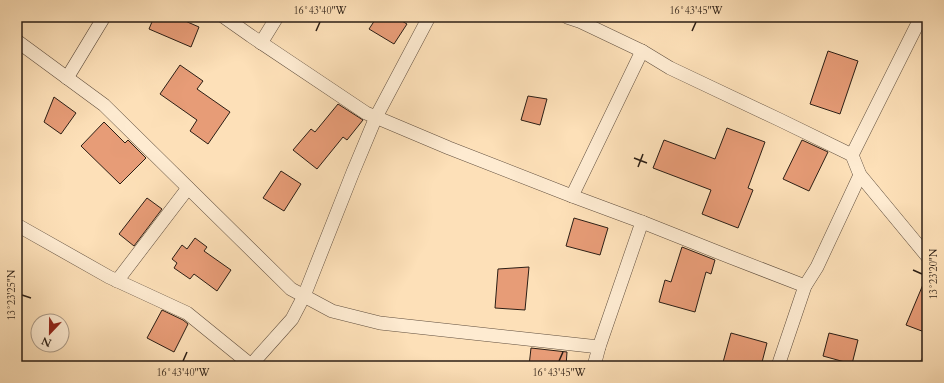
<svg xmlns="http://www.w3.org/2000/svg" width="944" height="383" viewBox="0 0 944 383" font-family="Cardo,serif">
	<rect width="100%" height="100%" fill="#fde0b8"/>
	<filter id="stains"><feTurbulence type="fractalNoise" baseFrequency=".005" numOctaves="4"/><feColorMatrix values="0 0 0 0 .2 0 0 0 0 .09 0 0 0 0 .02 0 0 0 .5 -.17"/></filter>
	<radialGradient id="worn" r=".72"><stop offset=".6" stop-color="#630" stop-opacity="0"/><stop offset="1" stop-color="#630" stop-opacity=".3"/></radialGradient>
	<g fill="#e79c77" stroke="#2b1e15">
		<path d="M154 17H176L199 27 191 47 149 29Z"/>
		<path d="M377 17H395L407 24 394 44 369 29Z"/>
		<path d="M828 51 858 61 840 114 810 104Z"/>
		<path d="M180 65 203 81 197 89 230 112 208 144 190 131 197 120 160 94Z"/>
		<path d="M528 96 547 99 540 125 521 120Z"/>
		<path d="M54 97 76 113 61 134 44 122Z"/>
		<path d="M338 104 363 120 347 140 343 137 317 169 293 150 311 129 315 132Z"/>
		<path d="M104 122 125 143 128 140 146 158 120 184 81 146Z"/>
		<path d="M727 128 765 142 748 188 753 190 738 228 702 214 711 190 653 168 664 140 715 159Z"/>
		<path d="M802 140 828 152 809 191 783 179Z"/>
		<path d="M281 171 301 184 284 211 263 198Z"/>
		<path d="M147 198 162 209 134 246 119 234Z"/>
		<path d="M574 218 608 228 600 255 566 246Z"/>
		<path d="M195 238 207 247 204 251 231 270 217 291 194 274 190 279 174 268 177 263 172 259 182 245 187 249Z"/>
		<path d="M682 247 715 260 711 274 706 272 695 312 659 302 665 280 671 282Z"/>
		<path d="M529 267 525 310 495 308 498 269Z"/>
		<path d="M927 275V333L906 325Z"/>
		<path d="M162 310 183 320 188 324 174 352 147 338Z"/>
		<path d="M731 333 767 343 761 366H722Z"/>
		<path d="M829 333 858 340 852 364 823 356Z"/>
		<path d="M531 348 567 352 566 366H529Z"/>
	</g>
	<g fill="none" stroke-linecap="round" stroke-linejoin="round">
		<defs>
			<g id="street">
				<path d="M224 17 251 36 366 113 449 148 572 196 642 222 730 257 805 286"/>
				<path d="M567 17 579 21 642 51 670 68 780 120 852 155"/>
				<path d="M921 17 852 155 860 175 927 256"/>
				<path d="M17 41 104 105 291 289 332 311 380 323 599 347 642 222"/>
				<path d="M261 43 277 17"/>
				<path d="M67 78 104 17"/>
				<path d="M572 196 642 51"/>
				<path d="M17 225 109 277 187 313 251 365 292 319 304 296 353 172 376 117 429 17"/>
				<path d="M117 281 188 188"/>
				<path d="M594 366 599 347"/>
				<path d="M778 366 805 286 817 267 860 175"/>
				<path d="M926 366 927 363"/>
			</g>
		</defs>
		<use href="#street" stroke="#604e3e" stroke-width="14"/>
		<use href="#street" stroke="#feebd1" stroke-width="13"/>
	</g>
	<path fill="none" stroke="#2b1e15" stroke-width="1.5" d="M316 31 320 22M692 31 696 22M634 158 647 163M638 167 643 154M913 270 922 274M22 295 31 298M183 361 187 352M559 361 563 352"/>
	<rect width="944" height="383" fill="none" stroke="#fde0b8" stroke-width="44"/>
	<g transform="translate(50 333) rotate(202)"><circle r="19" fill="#feebd1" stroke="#aa9986"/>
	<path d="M0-3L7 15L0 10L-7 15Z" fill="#8f2418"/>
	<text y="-6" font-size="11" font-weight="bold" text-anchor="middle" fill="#2b1e15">N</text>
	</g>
	<rect x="22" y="22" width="900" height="339" fill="none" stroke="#2b1e15" stroke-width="1.5"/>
	<g font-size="10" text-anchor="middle" fill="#2b1e15">
		<text x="320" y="14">16°43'40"W</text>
		<text x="696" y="14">16°43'45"W</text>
		<text transform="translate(933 274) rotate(-90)" y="4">13°23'20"N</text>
		<text transform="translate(11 295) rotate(-90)" y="4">13°23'25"N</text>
		<text x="183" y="376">16°43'40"W</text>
		<text x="559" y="376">16°43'45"W</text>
	</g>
	<rect width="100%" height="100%" filter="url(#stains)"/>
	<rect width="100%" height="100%" fill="url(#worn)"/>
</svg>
